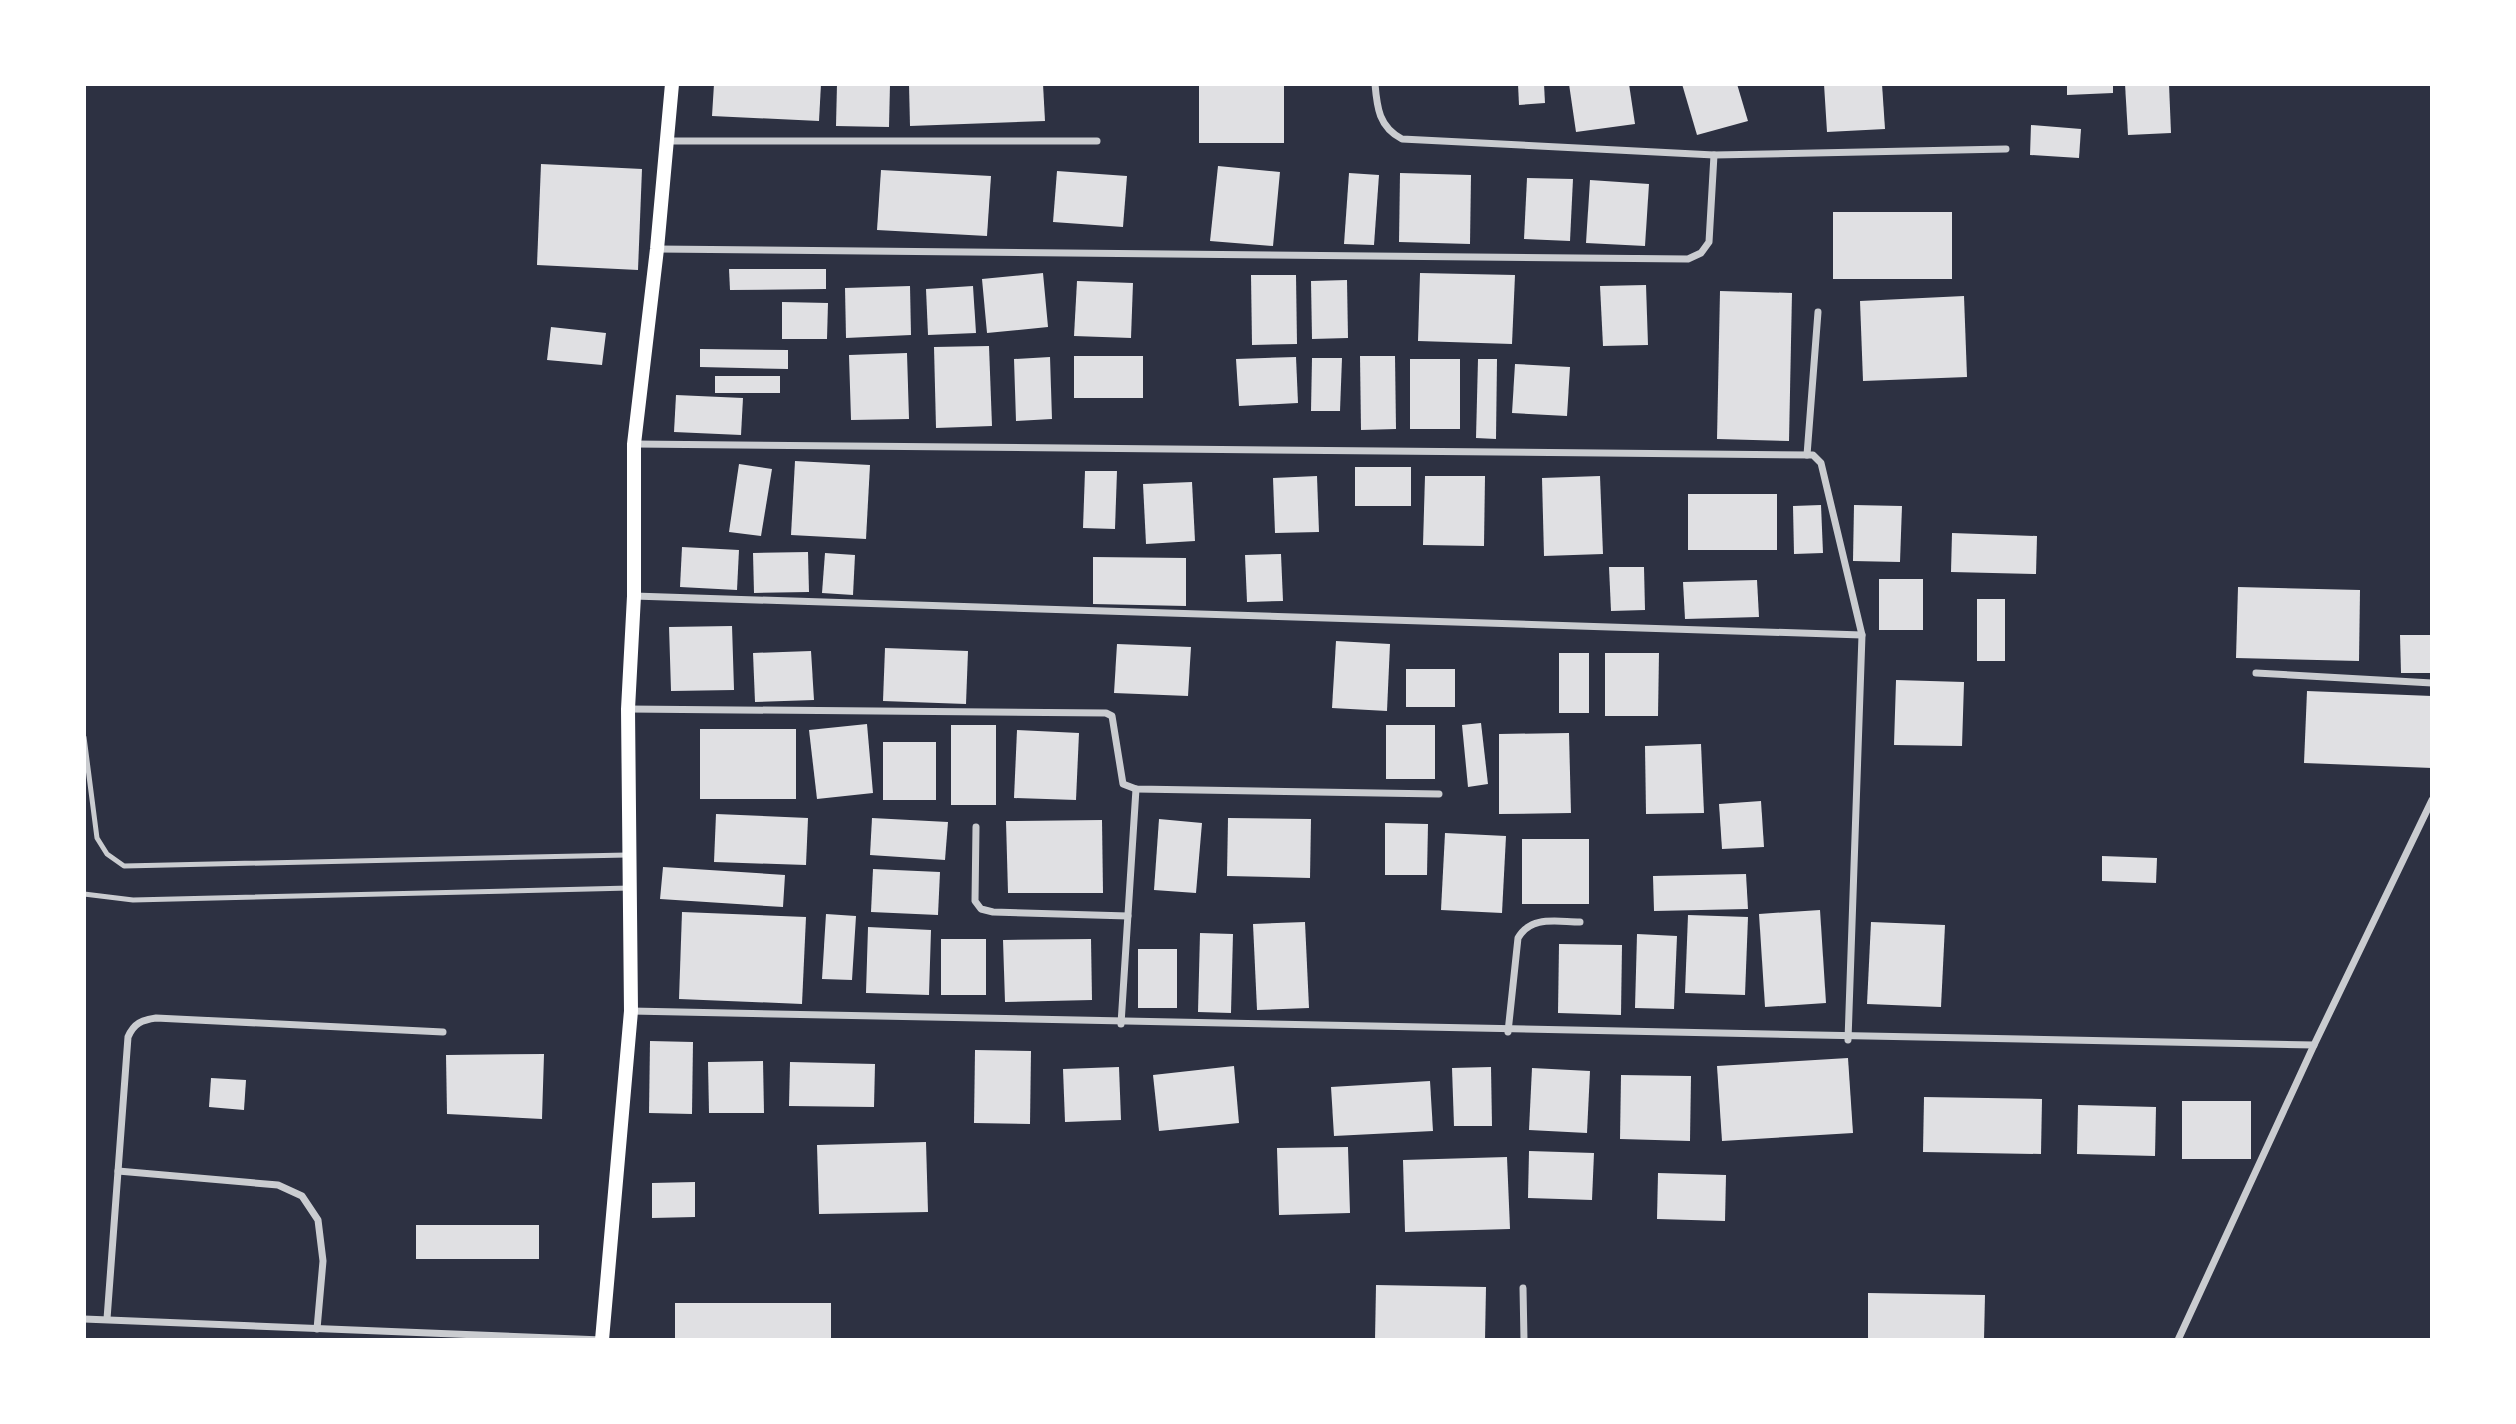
<svg xmlns="http://www.w3.org/2000/svg" width="2516" height="1424" viewBox="0 0 2516 1424" font-family="'Work Sans',sans-serif">
	<rect width="100%" height="100%" fill="#2d3142"/>
	<g fill="#e0e0e3">
		<path d="M714 84H821L819 121 712 116Z"/>
		<path d="M837 84H890L889 127 836 126Z"/>
		<path d="M909 84H1043L1045 121 910 126Z"/>
		<rect x="1199" y="84" width="85" height="59"/>
		<path d="M1518 84H1544L1545 103 1519 105Z"/>
		<path d="M1569 84H1629L1635 124 1576 132Z"/>
		<path d="M1682 84H1737L1748 121 1697 135Z"/>
		<path d="M1824 84H1882L1885 129 1827 132Z"/>
		<path d="M2067 84H2113V93L2067 95Z"/>
		<path d="M2125 84H2169L2171 133 2128 135Z"/>
		<path d="M2031 125 2081 129 2079 158 2030 155Z"/>
		<path d="M541 164 642 169 638 270 537 265Z"/>
		<path d="M1218 166 1280 172 1273 246 1210 241Z"/>
		<path d="M881 170 991 176 987 236 877 230Z"/>
		<path d="M1057 171 1127 176 1123 227 1053 222Z"/>
		<path d="M1349 173 1379 175 1374 245 1344 244Z"/>
		<path d="M1400 173 1471 175 1470 244 1399 242Z"/>
		<path d="M1527 178 1573 179 1570 241 1524 239Z"/>
		<path d="M1590 180 1649 184 1645 246 1586 243Z"/>
		<rect x="1833" y="212" width="119" height="67"/>
		<path d="M729 269H826V289L730 290Z"/>
		<path d="M1043 273 1048 327 987 333 982 279Z"/>
		<path d="M1420 273 1515 275 1512 344 1418 341Z"/>
		<path d="M1251 275H1296L1297 344 1252 345Z"/>
		<path d="M1347 280 1348 338 1312 339 1311 281Z"/>
		<path d="M1077 281 1133 283 1131 338 1074 336Z"/>
		<path d="M1646 285 1648 345 1603 346 1600 286Z"/>
		<path d="M910 286 911 335 846 338 845 288Z"/>
		<path d="M973 286 976 333 928 335 926 289Z"/>
		<path d="M1720 291 1792 293 1789 441 1717 439Z"/>
		<path d="M1964 296 1967 377 1863 381 1860 301Z"/>
		<path d="M782 302 828 303 827 339H782Z"/>
		<path d="M551 327 606 333 602 365 547 360Z"/>
		<path d="M989 346 992 426 936 428 934 347Z"/>
		<path d="M700 349 788 350V369L700 367Z"/>
		<path d="M907 353 909 419 851 420 849 355Z"/>
		<rect x="1074" y="356" width="69" height="42"/>
		<path d="M1360 356H1395L1396 429 1361 430Z"/>
		<path d="M1050 357 1052 419 1016 421 1014 359Z"/>
		<path d="M1296 357 1298 403 1239 406 1236 359Z"/>
		<path d="M1312 358H1342L1340 411H1311Z"/>
		<rect x="1410" y="359" width="50" height="70"/>
		<path d="M1478 359H1497L1496 439 1476 438Z"/>
		<path d="M1515 364 1570 367 1567 416 1512 413Z"/>
		<rect x="715" y="376" width="65" height="17"/>
		<path d="M676 395 743 398 741 435 674 432Z"/>
		<path d="M795 461 870 465 866 539 791 535Z"/>
		<path d="M739 464 772 469 761 536 729 532Z"/>
		<rect x="1355" y="467" width="56" height="39"/>
		<path d="M1085 471H1117L1115 529 1083 528Z"/>
		<path d="M1317 476 1319 532 1275 533 1273 478Z"/>
		<path d="M1425 476H1485L1484 546 1423 545Z"/>
		<path d="M1600 476 1603 554 1544 556 1542 478Z"/>
		<path d="M1192 482 1195 541 1146 544 1143 484Z"/>
		<rect x="1688" y="494" width="89" height="56"/>
		<path d="M1821 505 1823 553 1794 554 1793 506Z"/>
		<path d="M1854 505 1902 506 1900 562 1853 561Z"/>
		<path d="M1952 533 2037 536 2036 574 1951 572Z"/>
		<path d="M682 547 739 550 737 590 680 587Z"/>
		<path d="M808 552 809 592 754 593 753 553Z"/>
		<path d="M825 553 855 555 853 595 822 593Z"/>
		<path d="M1281 554 1283 601 1247 602 1245 555Z"/>
		<path d="M1093 557 1186 558V606L1093 604Z"/>
		<path d="M1609 567H1644L1645 610 1611 611Z"/>
		<rect x="1879" y="579" width="44" height="51"/>
		<path d="M1757 580 1759 617 1685 619 1683 582Z"/>
		<path d="M2238 587 2360 590 2359 661 2236 658Z"/>
		<rect x="1977" y="599" width="28" height="62"/>
		<path d="M732 626 734 690 671 691 669 627Z"/>
		<path d="M2400 635H2432V673H2401Z"/>
		<path d="M1336 641 1390 644 1387 711 1332 708Z"/>
		<path d="M1117 644 1191 647 1188 696 1114 693Z"/>
		<path d="M885 648 968 651 966 704 883 701Z"/>
		<path d="M811 651 814 700 755 702 753 653Z"/>
		<rect x="1559" y="653" width="30" height="60"/>
		<path d="M1605 653H1659L1658 716H1605Z"/>
		<rect x="1406" y="669" width="49" height="38"/>
		<path d="M1896 680 1964 682 1962 746 1894 745Z"/>
		<path d="M2307 691 2432 696V768L2304 763Z"/>
		<path d="M1481 723 1488 784 1468 787 1462 725Z"/>
		<path d="M867 724 873 793 817 799 809 730Z"/>
		<rect x="951" y="725" width="45" height="80"/>
		<rect x="1386" y="725" width="49" height="54"/>
		<rect x="700" y="729" width="96" height="70"/>
		<path d="M1017 730 1079 733 1076 800 1014 798Z"/>
		<path d="M1569 733 1571 813 1499 814V734Z"/>
		<rect x="883" y="742" width="53" height="58"/>
		<path d="M1701 744 1704 813 1646 814 1645 746Z"/>
		<path d="M1761 801 1764 847 1722 849 1719 804Z"/>
		<path d="M716 814 808 818 806 865 714 862Z"/>
		<path d="M872 818 948 822 945 860 870 855Z"/>
		<path d="M1228 818 1311 819 1310 878 1227 876Z"/>
		<path d="M1159 819 1202 823 1196 893 1154 890Z"/>
		<path d="M1102 820 1103 893H1008L1006 821Z"/>
		<path d="M1385 823 1428 824 1427 875H1385Z"/>
		<path d="M1445 833 1506 836 1502 913 1441 910Z"/>
		<rect x="1522" y="839" width="67" height="65"/>
		<path d="M2102 856 2157 858 2156 883 2102 881Z"/>
		<path d="M663 867 785 875 783 907 660 899Z"/>
		<path d="M873 869 940 872 938 915 871 912Z"/>
		<path d="M1746 874 1748 909 1654 911 1653 876Z"/>
		<path d="M1820 910 1826 1003 1765 1007 1759 914Z"/>
		<path d="M682 912 806 917 802 1004 679 999Z"/>
		<path d="M826 914 856 916 852 980 822 979Z"/>
		<path d="M1688 915 1748 917 1745 995 1685 993Z"/>
		<path d="M1305 922 1309 1008 1257 1010 1253 924Z"/>
		<path d="M1871 922 1945 925 1941 1007 1867 1004Z"/>
		<path d="M868 927 931 930 929 995 866 993Z"/>
		<path d="M1200 933 1233 934 1231 1013 1198 1012Z"/>
		<path d="M1637 934 1677 936 1674 1009 1635 1008Z"/>
		<rect x="941" y="939" width="45" height="56"/>
		<path d="M1091 939 1092 1000 1005 1002 1003 940Z"/>
		<path d="M1559 944 1622 945 1621 1015 1558 1013Z"/>
		<rect x="1138" y="949" width="39" height="59"/>
		<path d="M650 1041 693 1042 692 1114 649 1113Z"/>
		<path d="M975 1050 1031 1051 1030 1124 974 1123Z"/>
		<path d="M544 1054 542 1119 447 1114 446 1055Z"/>
		<path d="M1848 1058 1853 1133 1722 1141 1717 1066Z"/>
		<path d="M763 1061 764 1113H709L708 1062Z"/>
		<path d="M790 1062 875 1064 874 1107 789 1106Z"/>
		<path d="M1234 1066 1239 1123 1159 1131 1153 1075Z"/>
		<path d="M1119 1067 1121 1120 1065 1122 1063 1069Z"/>
		<path d="M1491 1067 1492 1126H1454L1452 1068Z"/>
		<path d="M1532 1068 1590 1071 1587 1133 1529 1130Z"/>
		<path d="M1621 1075 1691 1076 1690 1141 1620 1139Z"/>
		<path d="M211 1078 246 1080 244 1110 209 1107Z"/>
		<path d="M1430 1081 1433 1131 1334 1136 1331 1087Z"/>
		<path d="M1924 1097 2042 1099 2041 1154 1923 1152Z"/>
		<rect x="2182" y="1101" width="69" height="58"/>
		<path d="M2078 1105 2156 1107 2155 1156 2077 1154Z"/>
		<path d="M926 1142 928 1212 819 1214 817 1145Z"/>
		<path d="M1348 1147 1350 1213 1279 1215 1277 1148Z"/>
		<path d="M1529 1151 1594 1153 1592 1200 1528 1198Z"/>
		<path d="M1507 1157 1510 1229 1405 1232 1403 1160Z"/>
		<path d="M1658 1173 1726 1175 1725 1221 1657 1219Z"/>
		<path d="M695 1182V1217L652 1218V1183Z"/>
		<rect x="416" y="1225" width="123" height="34"/>
		<path d="M1376 1285 1486 1287 1485 1340H1375Z"/>
		<path d="M1868 1293 1985 1295 1984 1340H1868Z"/>
		<rect x="675" y="1303" width="156" height="37"/>
	</g>
	<g fill="none" stroke-linecap="round" stroke-linejoin="round">
		<g stroke="#caccd0" stroke-width="5">
			<path d="M84 737 97 838 107 854 124 866 627 855"/>
			<path d="M84 894 133 900 630 888"/>
		</g>
		<g stroke="#caccd0" stroke-width="7">
			<path d="M1375 84C1377 108 1379 127 1402 139L1714 155 2006 149"/>
			<path d="M666 141H1097"/>
			<path d="M657 249 1688 259 1701 253 1709 242 1714 155"/>
			<path d="M634 444 1813 455 1821 463 1862 635 1848 1040"/>
			<path d="M1807 455 1818 312"/>
			<path d="M634 596 1862 635"/>
			<path d="M2256 673 2432 683"/>
			<path d="M628 709 1106 713 1112 716 1123 784 1136 789 1439 794"/>
			<path d="M976 827 975 901 981 909 993 912 1128 916"/>
			<path d="M631 1011C1192 1026 1753 1038 2314 1045"/>
			<path d="M1121 1024 1136 789"/>
			<path d="M1508 1032 1518 938C1531 915 1557 922 1580 922"/>
			<path d="M118 1171 278 1185 302 1196 318 1220 323 1261 317 1329"/>
			<path d="M1523 1288 1524 1340"/>
			<path d="M84 1319 602 1340"/>
			<path d="M107 1319 128 1037C134 1023 142 1020 156 1018L443 1032"/>
			<path d="M2178 1340 2314 1045 2432 800"/>
		</g>
		<path stroke="#fff" stroke-width="14" d="M602 1340 631 1011 628 709 634 596V444L657 249 672 84"/>
	</g>
	<rect width="2516" height="1424" fill="none" stroke="#ffffff" stroke-width="172"/>
</svg>
